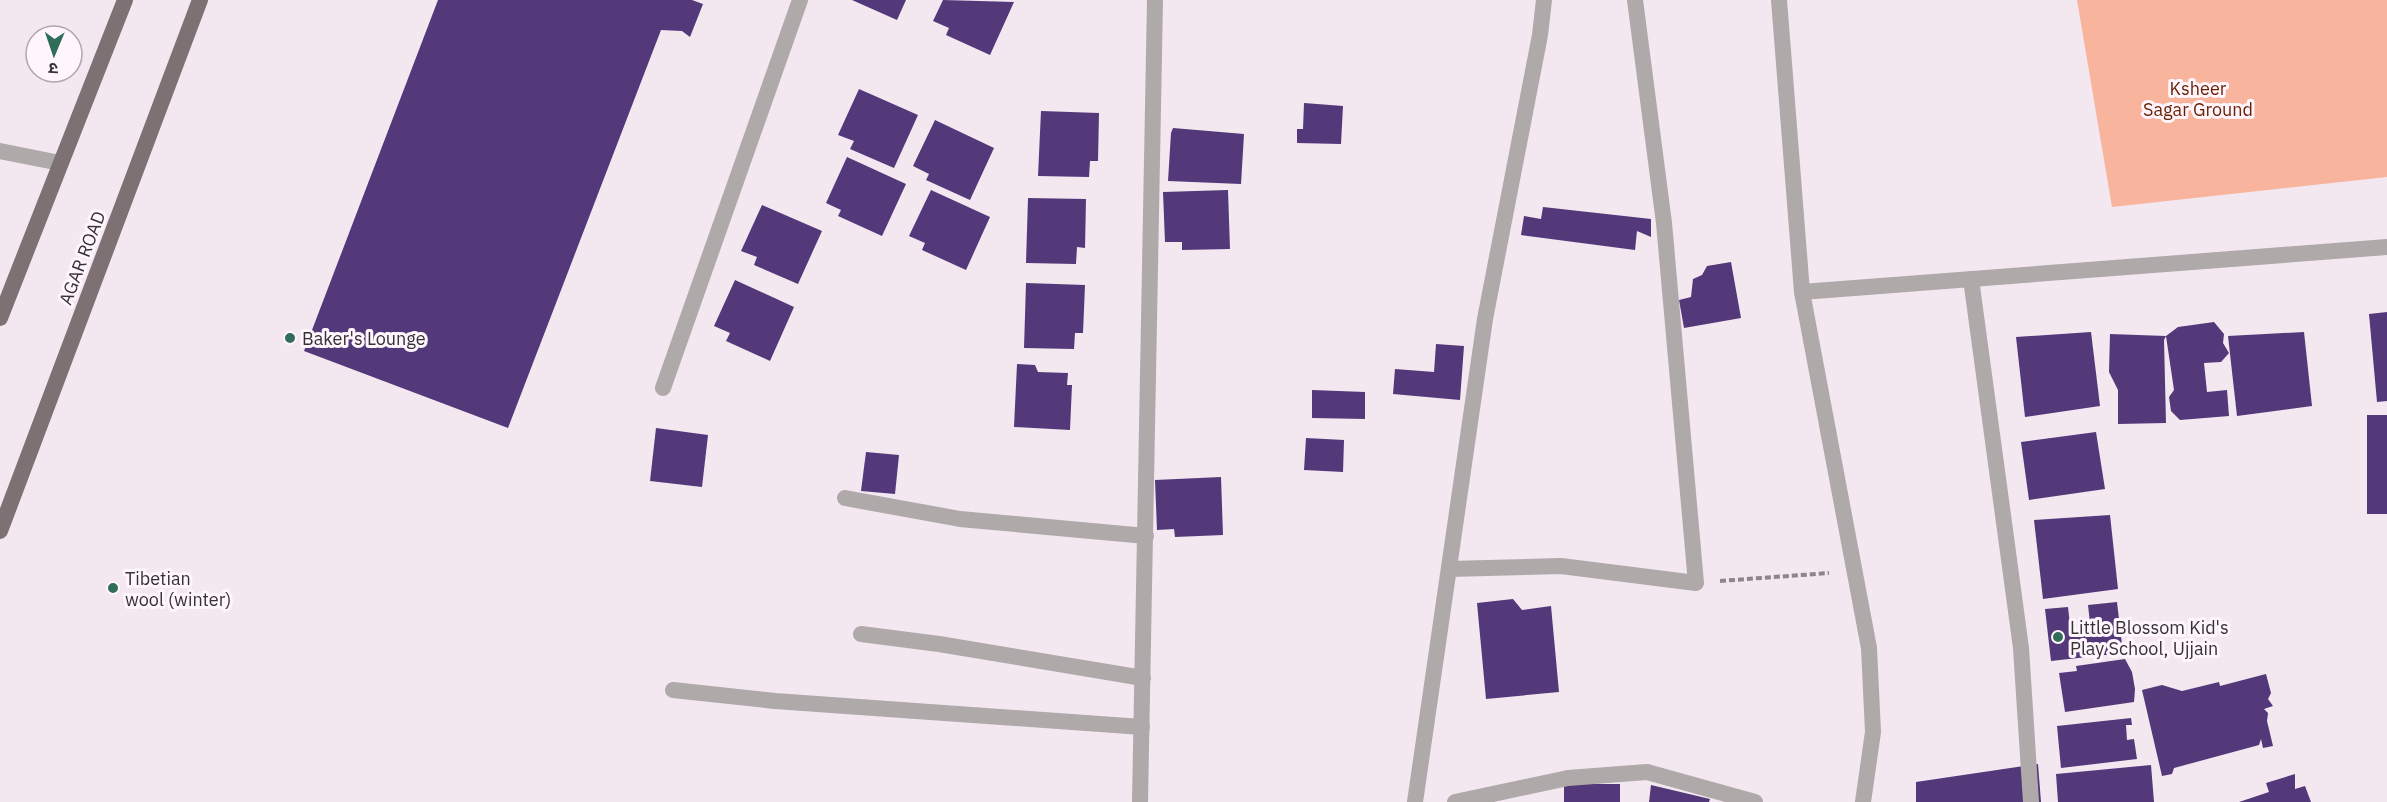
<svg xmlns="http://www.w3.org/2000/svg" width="2387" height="802" viewBox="0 0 2387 802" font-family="'IBM Plex Sans','Noto Sans Devanagari',sans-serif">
	<rect width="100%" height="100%" fill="#f3e7f0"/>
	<path fill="#f8b49d" d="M2077 0H2387V177L2112 207Z"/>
	<g fill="#53387a">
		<path d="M438 0H692L703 4 690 37 682 31 661 30 508 428 304 351Z"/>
		<path d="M852 0H906L897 20Z"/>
		<path d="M943 0 1014 2 990 55 946 35 949 28 933 21Z"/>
		<path d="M859 89 918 115 894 168 850 149 854 141 838 135Z"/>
		<path d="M1304 103 1343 106 1341 144 1297 143V129H1303Z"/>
		<path d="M1041 111 1099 113 1098 161H1090L1089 177 1038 176Z"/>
		<path d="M935 120 994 148 970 200 926 180 929 174 913 166Z"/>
		<path d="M1173 128 1244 134 1241 184 1168 181 1171 133Z"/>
		<path d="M847 157 906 184 882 236 838 216 841 210 826 203Z"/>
		<path d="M931 190 990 217 966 270 922 250 925 243 909 236Z"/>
		<path d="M1228 190 1230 249 1182 250V242H1165L1163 192Z"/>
		<path d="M1028 198 1086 199 1085 248 1077 247 1076 264 1026 263Z"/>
		<path d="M762 205 822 231 798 284 754 265 757 257 741 251Z"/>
		<path d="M1543 207 1651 219V237L1637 231 1635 250 1521 235 1524 216 1541 219Z"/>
		<path d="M1731 262 1741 318 1684 328 1679 300 1691 297 1693 279 1702 275 1707 266Z"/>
		<path d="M735 280 794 307 770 361 726 341 730 333 714 326Z"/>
		<path d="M1026 283 1085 285 1083 333H1075L1074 349 1024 348Z"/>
		<path d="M2387 312V401L2377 402 2369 314Z"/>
		<path d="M2214 322 2224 334 2223 343 2229 353 2221 362 2204 363 2207 392 2227 390 2229 416 2180 420 2171 411 2169 397 2174 390 2166 336 2178 327Z"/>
		<path d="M2091 332 2100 406 2025 417 2016 337Z"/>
		<path d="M2304 332 2312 406 2237 416 2228 336Z"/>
		<path d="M2110 334 2166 336 2164 340 2166 423 2118 424V390L2109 372Z"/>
		<path d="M1436 344 1464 346 1460 400 1393 394 1395 369 1434 372Z"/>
		<path d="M1017 364 1035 365 1038 372 1068 373 1067 385H1072L1070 430 1014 427Z"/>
		<path d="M1312 390 1365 392V419L1312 418Z"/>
		<rect x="2367" y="415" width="20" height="99"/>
		<path d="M656 428 708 435 702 487 650 481Z"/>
		<path d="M2096 432 2105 489 2029 500 2021 442Z"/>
		<path d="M1306 438 1344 440 1343 472 1304 470Z"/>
		<path d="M866 452 899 455 895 494 861 491Z"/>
		<path d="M1221 477 1223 535 1175 537 1174 529 1157 530 1155 480Z"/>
		<path d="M2110 515 2118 589 2043 599 2034 520Z"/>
		<path d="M1513 599 1522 610 1551 606 1559 692 1486 699 1477 603Z"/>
		<path d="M2117 602 2123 653 2051 661 2045 609 2068 607 2071 634 2091 632 2088 605Z"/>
		<path d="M2125 659 2132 672 2135 689 2134 702 2065 712 2059 673 2077 671 2076 666Z"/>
		<path d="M2266 674 2271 693 2268 699 2273 706 2264 709 2268 713 2267 721 2273 746 2263 748 2261 739 2259 745 2174 768 2172 774 2162 776 2142 690 2162 685 2182 691 2219 682 2220 686Z"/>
		<path d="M2131 718 2132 725H2126L2127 740 2134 739 2137 759 2061 768 2057 726Z"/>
		<path d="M2038 764 2041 802H1916V782Z"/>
		<path d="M2151 765 2154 802H2058L2056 774Z"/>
		<path d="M2295 774V789L2305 786 2311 802H2239L2269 792 2266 783Z"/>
		<rect x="1564" y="784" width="56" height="18"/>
		<path d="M1651 785 1710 799 1709 802H1649Z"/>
	</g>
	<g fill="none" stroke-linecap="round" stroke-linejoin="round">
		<path stroke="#8d858b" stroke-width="4" stroke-dasharray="6 3" stroke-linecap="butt" d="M1720 581 1829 573"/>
		<g stroke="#afa9aa" stroke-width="16">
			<path d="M1779 0 1802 292 1869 648 1873 732 1863 802"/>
			<path d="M0 151 60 163"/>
			<path d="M1971 279 2021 648 2031 802"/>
			<path d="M1802 292 2387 247"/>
			<path d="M663 388 800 0"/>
			<path d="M845 498 960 519 1146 536"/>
			<path d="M1449 569 1561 566 1696 583 1664 223 1635 0"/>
			<path d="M861 634 939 644 1143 678"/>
			<path d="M673 690 775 701 1142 727"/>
			<path d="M1140 802 1155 0"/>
			<path d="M1415 802 1485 319 1540 35 1544 0"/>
			<path d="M1455 802 1568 778 1647 772 1755 802"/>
		</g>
		<g stroke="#7d7173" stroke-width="16">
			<path d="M0 318 125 0"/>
			<path d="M0 531 200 0"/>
		</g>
	</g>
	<g fill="#316e5a" stroke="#fff5fc" stroke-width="2">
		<circle cx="290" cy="338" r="6"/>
		<circle cx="113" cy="588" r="6"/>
		<circle cx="2058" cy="637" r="6"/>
	</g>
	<g text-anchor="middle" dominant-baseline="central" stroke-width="6" stroke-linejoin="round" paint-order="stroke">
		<g font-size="18" fill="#681f00" stroke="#fff5fc">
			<text x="2198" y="88">Ksheer<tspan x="2198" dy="21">Sagar Ground</tspan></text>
		</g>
		<g font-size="18" fill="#353134" stroke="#fff5fc">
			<text transform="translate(82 258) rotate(-69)">AGAR ROAD</text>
		</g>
		<g font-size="18" fill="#353134" stroke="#fff5fc" text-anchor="start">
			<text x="302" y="338">Baker's Lounge</text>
			<text x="125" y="578">Tibetian<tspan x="125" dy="21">wool (winter)</tspan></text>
			<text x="2070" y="627">Little Blossom Kid's<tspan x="2070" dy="21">Play School, Ujjain</tspan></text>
		</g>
	</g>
	<g transform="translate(54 54) rotate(182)"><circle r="28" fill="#fff5fc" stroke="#aea7ac" stroke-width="1.5"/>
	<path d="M0-4.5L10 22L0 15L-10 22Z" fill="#316e5a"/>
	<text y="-9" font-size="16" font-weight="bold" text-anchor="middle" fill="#353134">उ</text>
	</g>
</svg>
